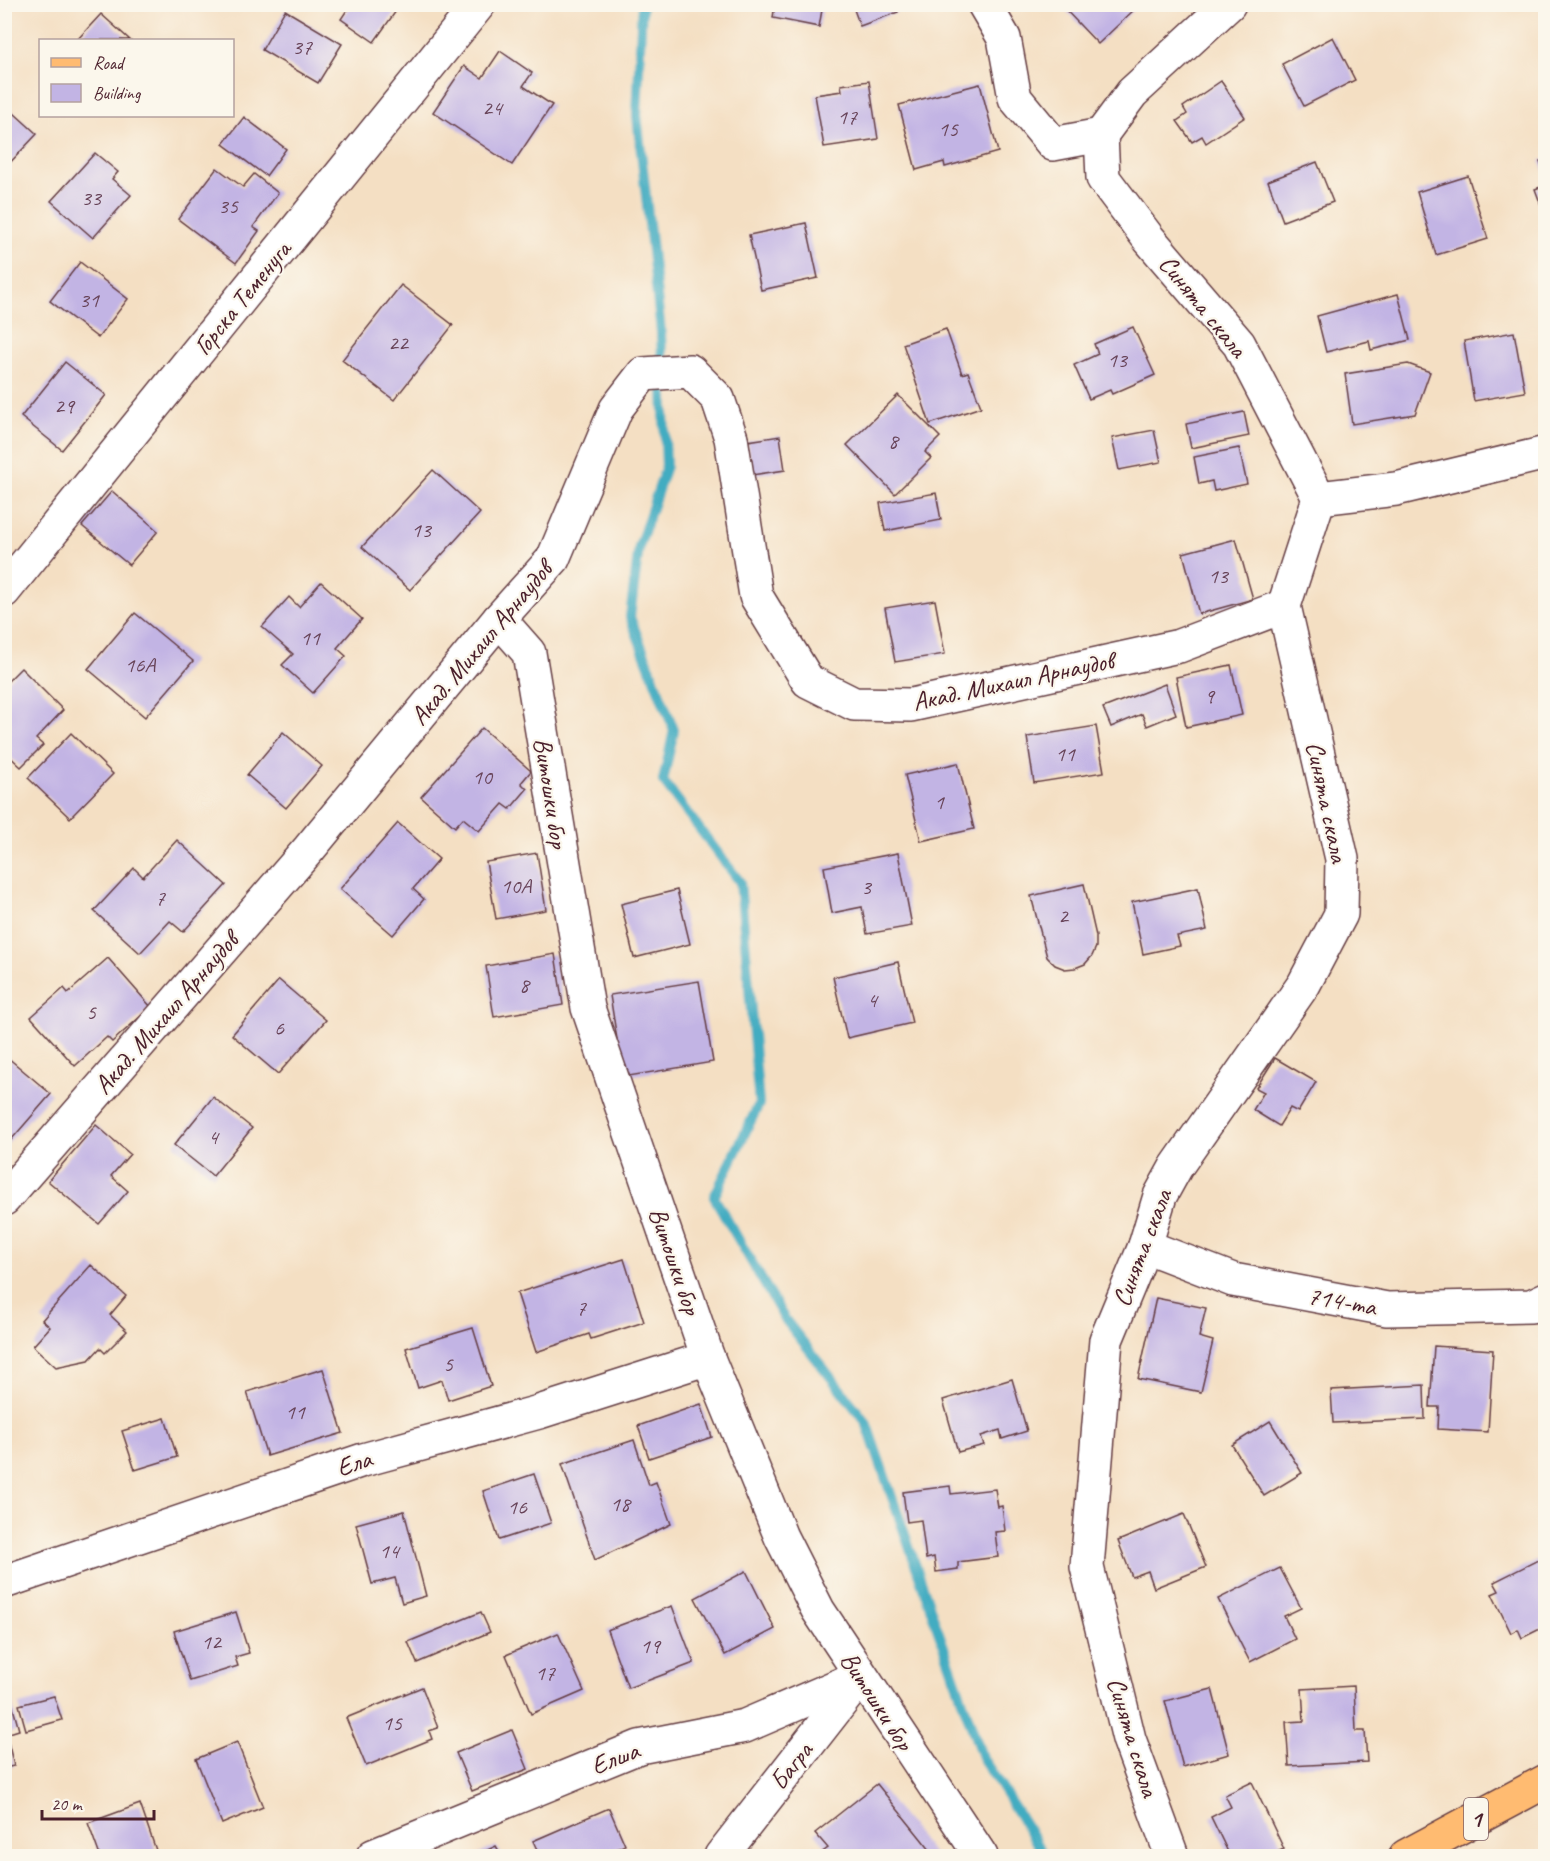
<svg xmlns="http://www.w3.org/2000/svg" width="1550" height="1861" viewBox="0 0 1550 1861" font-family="Caveat,sans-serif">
	<rect width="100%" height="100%" fill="#fbf7ec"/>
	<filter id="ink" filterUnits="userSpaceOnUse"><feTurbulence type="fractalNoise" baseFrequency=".0167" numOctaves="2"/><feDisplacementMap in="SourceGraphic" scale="12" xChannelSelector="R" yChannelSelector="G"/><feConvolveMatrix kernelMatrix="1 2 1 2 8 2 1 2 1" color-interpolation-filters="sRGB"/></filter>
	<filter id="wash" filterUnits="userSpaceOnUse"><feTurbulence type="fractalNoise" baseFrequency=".008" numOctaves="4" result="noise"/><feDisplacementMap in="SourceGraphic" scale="24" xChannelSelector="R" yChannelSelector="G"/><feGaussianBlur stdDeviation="1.35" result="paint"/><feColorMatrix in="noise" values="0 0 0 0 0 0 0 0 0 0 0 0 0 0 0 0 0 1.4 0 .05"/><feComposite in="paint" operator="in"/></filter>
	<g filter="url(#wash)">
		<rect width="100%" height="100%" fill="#f4dfc3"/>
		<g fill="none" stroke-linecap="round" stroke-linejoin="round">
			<path stroke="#42acc1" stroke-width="10" d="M642 4 637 115 661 332 666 466 639 547 630 617 674 730 663 781 740 882 759 1104 714 1197 784 1318 866 1422 982 1757 1045 1856"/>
		</g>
		<g id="blocks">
			<g fill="#c2b4e4">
				<path d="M351 4H401L374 42 341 19Z"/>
				<path d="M775 4H823L819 27 773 18Z"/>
				<path d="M852 4H896L898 12 860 26Z"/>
				<path d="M1060 4H1132L1136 8 1098 44Z"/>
				<path d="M285 10 342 44 318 83 262 50Z"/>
				<path d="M101 14 130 40H77Z"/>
				<path d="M1333 37 1355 80 1304 106 1282 64Z"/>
				<path d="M500 51 532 73 523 86 552 105 512 165 433 112 464 66 482 78Z"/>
				<path d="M869 81 878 139 824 147 815 95 842 91 841 85Z"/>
				<path d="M1221 81 1245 117 1206 143 1202 136 1192 142 1177 121 1187 114 1183 107Z"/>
				<path d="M980 84 998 152 945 167 944 162 916 170 899 105Z"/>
				<path d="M4 104 37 134 4 169Z"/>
				<path d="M244 117 286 149 266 176 223 144Z"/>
				<path d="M95 153 118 172 112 179 131 195 93 238 51 201Z"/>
				<path d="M1546 159V174H1545L1540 161Z"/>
				<path d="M1317 162 1333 202 1283 221 1268 181Z"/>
				<path d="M217 168 243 187 254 174 278 193 253 227 259 231 236 263 178 219Z"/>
				<path d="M1468 176 1488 239 1436 255 1417 192Z"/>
				<path d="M1546 185V215L1545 216 1535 189Z"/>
				<path d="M806 223 818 278 761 290 749 235Z"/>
				<path d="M80 262 128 299 98 338 50 301Z"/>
				<path d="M401 285 453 325 394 400 342 360Z"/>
				<path d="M1398 294 1410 340 1371 350 1369 341 1326 352 1317 316Z"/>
				<path d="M1133 327 1155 375 1112 394 1110 390 1089 399 1074 365 1098 354 1094 344Z"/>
				<path d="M946 329 962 374 968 372 981 407 930 424 903 344Z"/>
				<path d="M1514 332 1525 392 1474 401 1464 341Z"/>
				<path d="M65 362 106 395 62 450 21 417Z"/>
				<path d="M1408 364 1430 372 1415 414 1352 424 1345 374Z"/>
				<path d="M898 395 940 437 925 452 931 458 895 494 847 445Z"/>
				<path d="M1244 412 1249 436 1191 448 1186 424Z"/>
				<path d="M1154 430 1161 462 1119 470 1112 438Z"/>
				<path d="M780 436 785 470 752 475 748 441Z"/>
				<path d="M1239 448 1247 484 1214 491 1212 481 1199 484 1194 457Z"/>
				<path d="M433 470 480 513 410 590 362 547Z"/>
				<path d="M112 491 158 531 129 565 82 526Z"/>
				<path d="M936 493 941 520 885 531 880 503Z"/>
				<path d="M1236 539 1253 599 1199 614 1183 553Z"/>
				<path d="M321 582 362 619 337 648 346 656 313 693 282 665 293 654 262 627 289 597 299 607Z"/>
				<path d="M935 600 945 654 895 662 885 608Z"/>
				<path d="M135 613 193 661 145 717 88 669Z"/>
				<path d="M1231 665 1242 715 1186 727 1176 677Z"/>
				<path d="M21 668 63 710 36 739 43 745 21 767 4 751V685Z"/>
				<path d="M1165 684 1176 714 1147 726 1142 714 1111 727 1103 708Z"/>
				<path d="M1096 726 1104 772 1034 783 1027 737Z"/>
				<path d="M482 728 531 771 521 783 527 789 510 809 503 804 479 831 463 818 455 827 421 797Z"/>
				<path d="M283 732 322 766 286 808 247 775Z"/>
				<path d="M71 733 113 774 70 818 28 778Z"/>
				<path d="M958 763 974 829 921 841 905 775Z"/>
				<path d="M398 823 439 859 413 889 424 899 393 935 340 889Z"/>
				<path d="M177 840 226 885 183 932 170 921 140 953 94 911 134 868 143 877Z"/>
				<path d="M537 853 546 910 496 919 486 862Z"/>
				<path d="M898 853 912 926 867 934 862 907 832 913 824 867Z"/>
				<path d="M1084 884 1096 936V947L1092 956 1085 964 1075 968 1065 969 1055 965 1047 957 1031 896Z"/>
				<path d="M1198 888 1207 930 1177 936 1180 946 1143 954 1132 902Z"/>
				<path d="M677 890 690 944 634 958 621 904Z"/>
				<path d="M555 954 563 1005 494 1017 486 966Z"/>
				<path d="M108 958 151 1007 112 1042 107 1037 75 1066 31 1017 64 988 68 993Z"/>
				<path d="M898 962 912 1023 847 1038 833 977Z"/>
				<path d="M279 980 326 1020 278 1074 232 1035Z"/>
				<path d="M699 981 713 1062 623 1077 610 995Z"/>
				<path d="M7 1057 51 1094 4 1148V1060Z"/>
				<path d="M1275 1058 1316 1082 1298 1112 1290 1108 1279 1126 1253 1110 1264 1092 1256 1088Z"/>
				<path d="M213 1097 252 1128 213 1176 174 1145Z"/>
				<path d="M96 1125 130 1154 111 1176 128 1191 99 1224 48 1181Z"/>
				<path d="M624 1259 644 1322 591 1339 589 1334 536 1352 517 1293Z"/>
				<path d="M91 1265 126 1296 110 1315 127 1331 105 1353 100 1348 89 1360 56 1367 33 1346 50 1327 42 1320Z"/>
				<path d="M1156 1298 1206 1308 1199 1337 1213 1341 1201 1392 1138 1379Z"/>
				<path d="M473 1328 491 1386 448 1400 442 1380 418 1388 406 1348Z"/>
				<path d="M1434 1346 1493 1350 1488 1432 1438 1429 1439 1407H1430Z"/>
				<path d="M323 1369 343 1433 267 1456 247 1392Z"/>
				<path d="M1012 1379 1027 1431 1002 1439 1000 1430 981 1436 984 1445 958 1452 943 1400Z"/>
				<path d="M1424 1385 1425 1419 1333 1423 1331 1390Z"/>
				<path d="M701 1404 712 1437 649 1458 638 1426Z"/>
				<path d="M165 1418 177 1457 135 1470 122 1431Z"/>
				<path d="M1270 1421 1302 1473 1264 1496 1232 1445Z"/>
				<path d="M634 1440 649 1485 656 1482 671 1524 595 1560 562 1464Z"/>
				<path d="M534 1474 551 1523 499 1540 483 1491Z"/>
				<path d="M950 1486 951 1494 995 1489 998 1507 1002 1506 1005 1531 995 1532 998 1557 958 1562V1569L936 1572 934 1557 926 1559 921 1520 907 1522 903 1492Z"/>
				<path d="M404 1511 426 1596 402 1603 395 1578 372 1584 356 1524Z"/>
				<path d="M1184 1514 1206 1567 1154 1588 1148 1571 1132 1577 1118 1541Z"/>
				<path d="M1546 1556V1626L1522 1638 1518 1629 1511 1633 1492 1594 1499 1591 1494 1582Z"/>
				<path d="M1280 1568 1301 1608 1284 1616 1295 1639 1250 1662 1218 1599Z"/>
				<path d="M746 1571 775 1629 725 1655 695 1598Z"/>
				<path d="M672 1606 694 1663 628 1688 607 1630Z"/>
				<path d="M236 1612 249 1653 235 1657 238 1666 190 1681 174 1631Z"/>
				<path d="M481 1612 490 1632 417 1663 408 1642Z"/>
				<path d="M558 1633 584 1691 531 1714 506 1655Z"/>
				<path d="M1354 1686 1356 1731H1365L1367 1762 1289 1766 1286 1722 1304 1721 1302 1689Z"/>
				<path d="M422 1687 438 1728 429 1731 432 1739 366 1766 346 1718Z"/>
				<path d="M8 1689 19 1730 6 1734 14 1766 4 1768V1690Z"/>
				<path d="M1212 1689 1229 1754 1183 1767 1165 1701Z"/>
				<path d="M54 1696 62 1720 26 1730 19 1705Z"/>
				<path d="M512 1730 528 1769 472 1791 456 1753Z"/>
				<path d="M237 1742 263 1807 222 1824 196 1759Z"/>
				<path d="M1252 1782 1284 1849 1268 1856H1254L1252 1852 1242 1856H1230L1211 1817 1231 1807 1225 1795Z"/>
				<path d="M877 1784 935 1856H817L828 1848 815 1833Z"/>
				<path d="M140 1804 158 1856H100L88 1823Z"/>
				<path d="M609 1808 625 1845 602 1856H540L533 1841Z"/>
				<path d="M496 1846 502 1856H475Z"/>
			</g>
		</g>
	</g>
	<g filter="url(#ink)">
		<use href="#blocks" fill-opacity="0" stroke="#643c42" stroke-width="1.5"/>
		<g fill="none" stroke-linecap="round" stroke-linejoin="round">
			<defs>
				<g id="minor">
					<path d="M984 4 1004 38 1015 98 1053 144 1101 135"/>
					<path d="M1101 135 1103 178 1149 239 1239 344 1319 498 1284 606 1342 859 1341 914 1304 984 1176 1167 1160 1196 1145 1246 1106 1340 1087 1567 1129 1739 1172 1856"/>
					<path d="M1101 135 1132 93 1229 4"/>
					<path d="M1319 498 1396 489 1546 453"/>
					<path d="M4 591 479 4"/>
					<path d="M499 619 529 653 588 1008 708 1358 781 1537 818 1610 981 1856"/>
					<path d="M4 1199 309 849 499 619 553 559 616 409 643 374 690 371 718 399 731 438 756 596 808 681 854 704 911 705 1179 646 1284 606"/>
					<path d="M1145 1246 1233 1280 1387 1309 1531 1306 1546 1299"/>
					<path d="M4 1582 363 1460 539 1412 708 1358"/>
					<path d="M373 1856 639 1747 745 1726 861 1676"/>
					<path d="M721 1856 860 1678"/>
				</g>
				<path id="major" d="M1406 1856 1546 1781"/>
			</defs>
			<use href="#minor" stroke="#643c42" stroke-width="36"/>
			<use href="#major" stroke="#643c42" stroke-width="36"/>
			<use href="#minor" stroke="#fff" stroke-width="33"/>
			<use href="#major" stroke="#ffbb71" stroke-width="33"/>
		</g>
	</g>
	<g text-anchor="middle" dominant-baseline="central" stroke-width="4.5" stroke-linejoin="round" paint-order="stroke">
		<g font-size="22" fill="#684459">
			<text x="302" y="47">37</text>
			<text x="492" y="108">24</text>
			<text x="847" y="117">17</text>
			<text x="948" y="129">15</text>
			<text x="91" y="198">33</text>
			<text x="228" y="206">35</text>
			<text x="89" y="300">31</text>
			<text x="398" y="343">22</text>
			<text x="1117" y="360">13</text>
			<text x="64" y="406">29</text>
			<text x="893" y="441">8</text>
			<text x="421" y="530">13</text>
			<text x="1218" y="576">13</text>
			<text x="310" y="638">11</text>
			<text x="140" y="665">16А</text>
			<text x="1209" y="696">9</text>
			<text x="1065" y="754">11</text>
			<text x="482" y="777">10</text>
			<text x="939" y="802">1</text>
			<text x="516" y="886">10А</text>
			<text x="866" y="887">3</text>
			<text x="160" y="898">7</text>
			<text x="1063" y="916">2</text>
			<text x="524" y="985">8</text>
			<text x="872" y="1000">4</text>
			<text x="91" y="1012">5</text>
			<text x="279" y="1028">6</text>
			<text x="213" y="1137">4</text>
			<text x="581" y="1308">7</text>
			<text x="448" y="1364">5</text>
			<text x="295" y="1412">11</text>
			<text x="620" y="1504">18</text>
			<text x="517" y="1507">16</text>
			<text x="389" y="1551">14</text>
			<text x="211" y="1642">12</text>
			<text x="650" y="1646">19</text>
			<text x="545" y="1673">17</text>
			<text x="392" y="1723">15</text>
		</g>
		<rect fill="#fbf7ec" stroke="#7f6065" stroke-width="1.5" x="1464" y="1798" width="24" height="42" rx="4.5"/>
		<g font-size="24" font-weight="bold" fill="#4a1f2b">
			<text x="1476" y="1819">1</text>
		</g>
		<g font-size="26" fill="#4a1f2b" stroke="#fbf7ec">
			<text transform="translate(242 298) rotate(-51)">Горска Теменуга</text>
			<text transform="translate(1203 306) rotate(51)">Синята скала</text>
			<text transform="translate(481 643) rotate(-50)">Акад. Михаил Арнаудов</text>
			<text transform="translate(1013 681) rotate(-12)">Акад. Михаил Арнаудов</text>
			<text transform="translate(551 793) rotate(81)">Витошки бор</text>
			<text transform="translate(1327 802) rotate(78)">Синята скала</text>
			<text transform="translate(166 1013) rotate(-49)">Акад. Михаил Арнаудов</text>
			<text transform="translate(1142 1248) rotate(-69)">Синята скала</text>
			<text transform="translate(675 1261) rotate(71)">Витошки бор</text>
			<text transform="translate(1342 1301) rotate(10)">714-та</text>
			<text transform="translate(354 1463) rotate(-18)">Ела</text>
			<text transform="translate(877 1701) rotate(57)">Витошки бор</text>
			<text transform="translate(1133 1737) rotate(73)">Синята скала</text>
			<text transform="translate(615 1758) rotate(-21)">Елша</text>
			<text transform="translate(791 1766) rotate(-52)">Багра</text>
		</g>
	</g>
	<rect width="1550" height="1861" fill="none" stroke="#fbf7ec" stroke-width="24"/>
	<rect x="39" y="39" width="195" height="78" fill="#fbf7ec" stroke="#b4a19f" stroke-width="1.5"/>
	<rect x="51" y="58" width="30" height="9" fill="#ffbb71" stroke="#b4a19f" stroke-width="1.5"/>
	<text x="93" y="69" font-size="18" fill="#4a1f2b">Road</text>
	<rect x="51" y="84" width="30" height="18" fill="#c2b4e4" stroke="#b4a19f" stroke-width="1.5"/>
	<text x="93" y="99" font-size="18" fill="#4a1f2b">Building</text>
	<path d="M42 1810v9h112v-9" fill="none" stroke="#4a1f2b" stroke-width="3"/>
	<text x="51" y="1810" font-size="18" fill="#4a1f2b" stroke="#fbf7ec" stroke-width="4.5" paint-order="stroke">20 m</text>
</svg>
